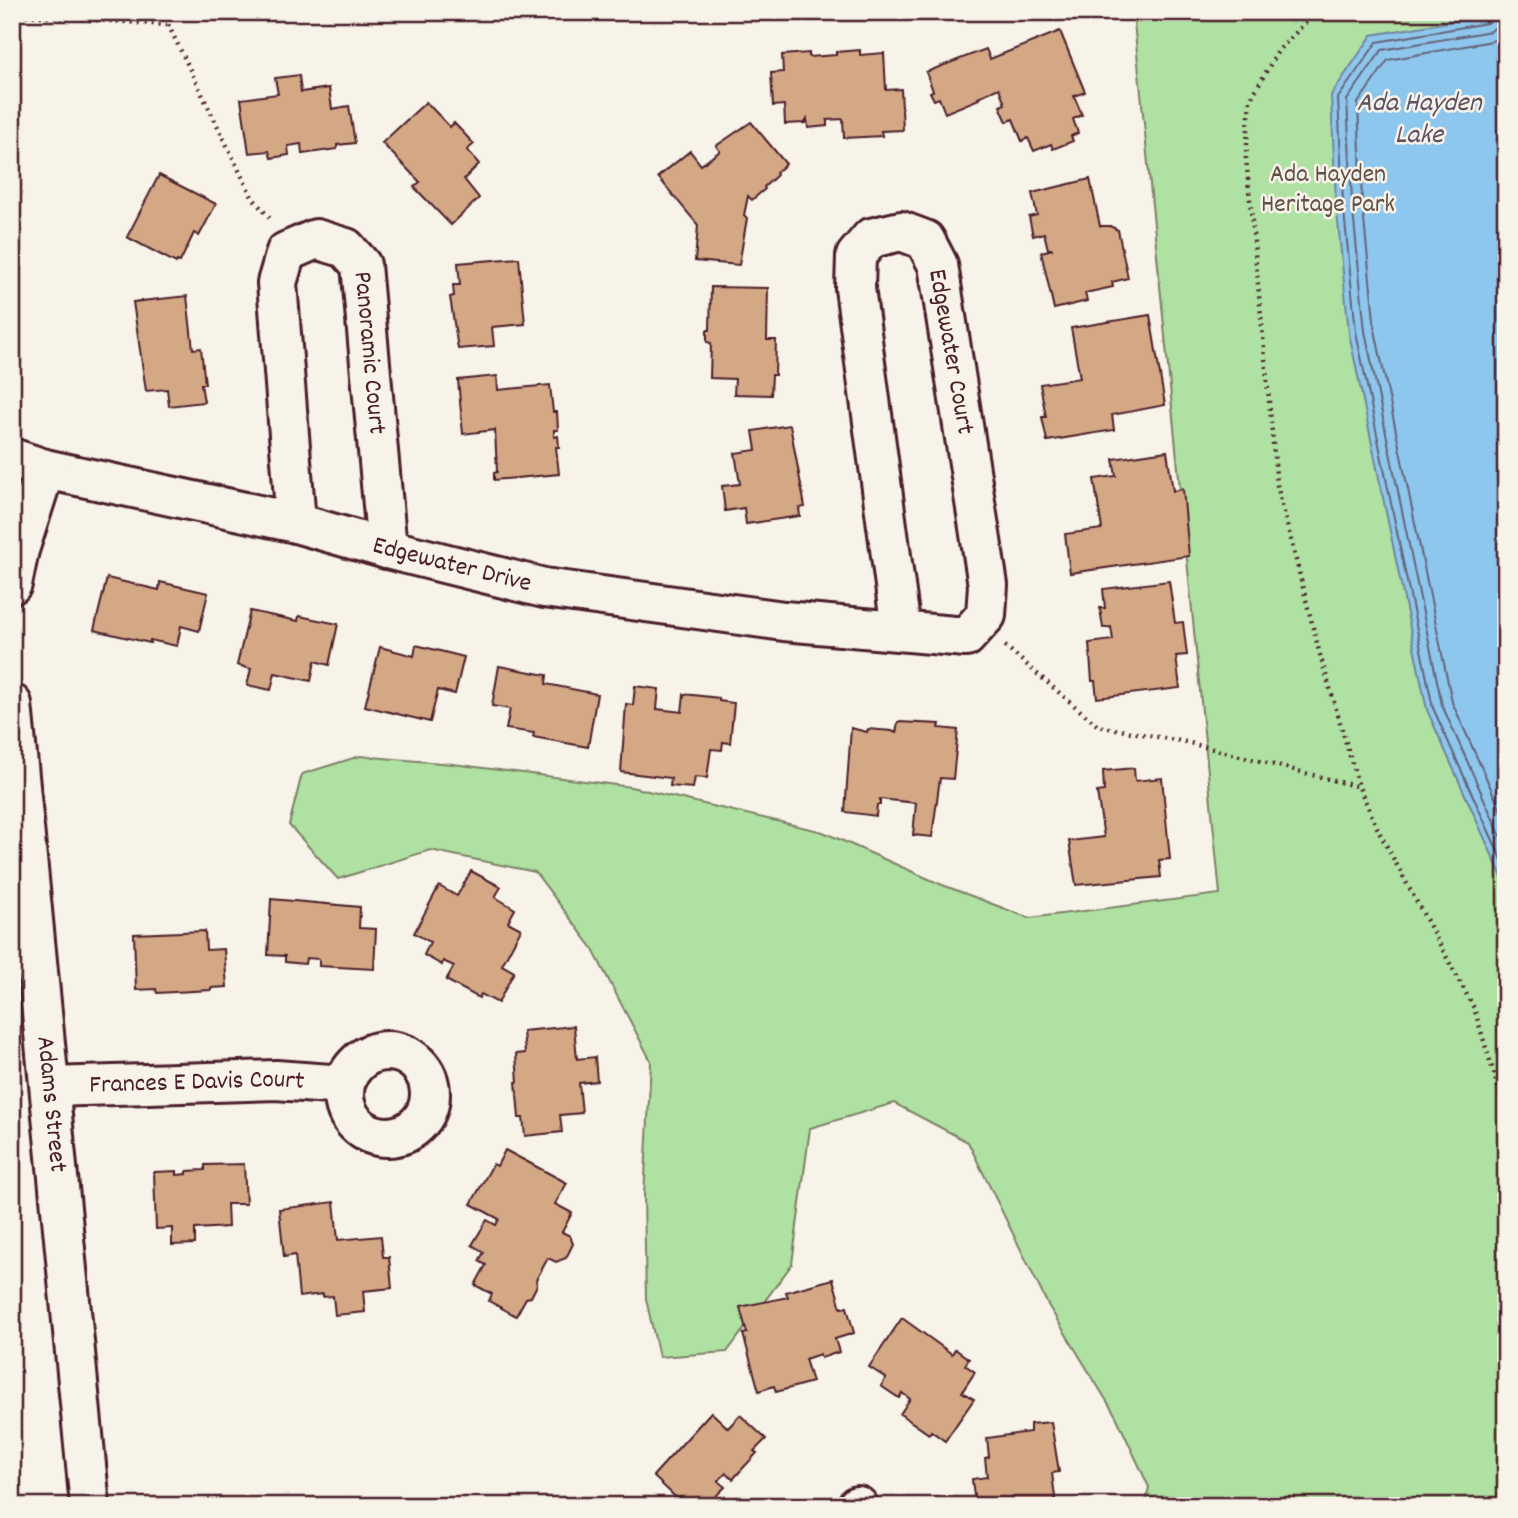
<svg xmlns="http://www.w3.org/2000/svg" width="1518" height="1518" viewBox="0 0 1518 1518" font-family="Dekko,sans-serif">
	<rect width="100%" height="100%" fill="#f7f3e8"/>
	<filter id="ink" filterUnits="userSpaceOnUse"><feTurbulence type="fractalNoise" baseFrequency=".0143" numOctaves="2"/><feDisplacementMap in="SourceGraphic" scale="14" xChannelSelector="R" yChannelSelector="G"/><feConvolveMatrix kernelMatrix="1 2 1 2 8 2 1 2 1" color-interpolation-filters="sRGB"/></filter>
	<g filter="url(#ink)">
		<path fill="#afe1a2" stroke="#7c8066" stroke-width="2" d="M1133 12H1506V1506H1145L1149 1487 1116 1416 1048 1305 968 1142 894 1103 810 1128 792 1264 727 1352 659 1357 646 1299 644 1196 651 1061 591 946 535 872 430 850 338 879 289 825 302 774 360 756 453 764 631 787 823 832 940 884 1029 918 1220 894Z"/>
		<path fill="#8ec7ed" stroke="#73849f" stroke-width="2" d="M1506 12V886L1427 710 1349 333 1336 202 1331 95 1372 35Z"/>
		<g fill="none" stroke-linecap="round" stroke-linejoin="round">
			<g stroke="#656279" stroke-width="2">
				<path d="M1494 12 1493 19 1487 23 1377 42 1338 98 1343 201 1356 332 1433 708 1506 869"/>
				<path d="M1503 12 1500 23 1491 31 1382 50 1347 100 1352 201 1365 331 1442 705 1506 848"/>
				<path d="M1506 33 1492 41 1388 60 1358 103 1362 200 1375 330 1452 702 1506 822"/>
			</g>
		</g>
		<g fill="#d4a885" stroke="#4a1f2b" stroke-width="2">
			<path d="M1060 31 1085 92 1074 96 1082 115 1073 119 1078 133 1071 136 1073 141 1053 149 1051 144 1034 151 1028 138 1022 141 1013 119 1007 122 1000 106 1005 104 999 88 978 97 979 99 945 113 939 98 934 100 930 92 933 91 926 72 986 49 990 59Z"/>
			<path d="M860 50V55L884 53 886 90 901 89 903 130 881 131 882 136 844 138 843 119 827 120V126L808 128 807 119 805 123 785 124 784 105 773 106 771 73 783 72 782 55 809 53V57L836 55V52Z"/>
			<path d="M299 75 301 92 329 88 332 109 349 106 355 143 337 145V149L302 154 301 144 288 146 289 155 271 158 269 151 249 153 241 99 278 94 275 78Z"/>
			<path d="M426 102 450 127 454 123 474 144 467 150 479 164 464 179 479 198 451 225 414 187 420 182 382 143Z"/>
			<path d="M751 122 786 164 776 173 777 175 764 187 765 189 752 200 748 196 744 215 747 218 739 265 695 261 698 225 658 177 690 151 701 165 720 151 716 146Z"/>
			<path d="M159 175 216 204 199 236 194 233 180 262 177 261 176 263 127 237Z"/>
			<path d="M1090 179 1100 226H1110L1118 230 1128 278 1112 282 1113 287 1085 293 1087 301 1054 309 1041 252 1053 249H1048L1044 233 1033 236 1029 217 1037 215 1032 193Z"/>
			<path d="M519 258 525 324 492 327 494 346 458 349 450 297 454 296 453 285H460L458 263Z"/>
			<path d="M711 287 768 288 767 340H776L775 375H772L771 395 734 394 735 379 710 378 711 343 707 342V330H710Z"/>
			<path d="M187 296 193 349 201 348 205 384H201L204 402 169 406 167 389 146 391 133 302Z"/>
			<path d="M1150 315 1165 405 1112 415 1114 430 1047 441 1042 417H1046L1040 384 1080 378 1071 328Z"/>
			<path d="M497 376 498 390 550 385 553 412H557L558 430H554V437L558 436 559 447H556L559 474 494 480V473L497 472 495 430 463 434 458 380Z"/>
			<path d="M790 425 805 507 799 508 800 516 746 524 744 508 725 511 722 486 740 484 735 453 756 450 753 431Z"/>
			<path d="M1167 451 1173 491 1183 489 1189 556 1070 573 1065 534 1102 529 1094 479 1116 476 1113 459Z"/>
			<path d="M107 578 159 590 160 582 208 593 199 631 181 626 177 646 150 640V643L94 630Z"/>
			<path d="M1169 581 1175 623 1183 622 1187 655 1176 656 1180 688 1097 698 1095 681H1092L1089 643 1113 640 1111 627 1103 628 1100 608H1105L1103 589Z"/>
			<path d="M250 611 298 621 299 616 338 624 329 665 315 661 311 681 275 673 271 690 247 685 251 669 237 665Z"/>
			<path d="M416 645 464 657 455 694 438 690 430 722 365 706 380 647 414 656Z"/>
			<path d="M499 666 547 675 546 684 597 694 588 747 533 737 534 733 506 729 510 709 492 706Z"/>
			<path d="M635 686 659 689 657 709 682 712 684 694 719 698V701L734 703 730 743 723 742 722 750 711 749 707 778 695 777 693 788 670 786 671 778 621 772 626 704 633 705Z"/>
			<path d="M898 722 940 724 939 728 958 730 953 779 940 778 932 837 913 835 916 803 880 799V805H877L876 816 845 812 851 728 867 732 868 729 892 731 896 733Z"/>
			<path d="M1134 768 1135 781 1162 778 1170 859 1159 860 1161 877 1076 885 1069 841 1104 837 1097 792 1104 791 1103 771Z"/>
			<path d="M471 871 501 887 495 897 515 909 508 922 521 929 502 965 514 972 498 1003 481 994 479 998 446 980 454 966 443 961 442 965 424 955 430 942 414 933 439 886 457 896Z"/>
			<path d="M271 899 360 907 359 928 376 929 374 969 319 966V959L306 958 305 964 285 962V956L268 955Z"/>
			<path d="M205 931 206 950 224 949 227 987 211 988V990L157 993 156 989 136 990 134 934Z"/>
			<path d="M574 1026 577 1059 595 1057 597 1081 579 1083 582 1113 560 1115 562 1132 525 1136 523 1118H519L516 1082H518L516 1054 525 1053 523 1031Z"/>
			<path d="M505 1150 567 1183 555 1204 572 1213 562 1232 570 1236 573 1244 566 1258 556 1262 548 1258 536 1280 537 1285 531 1297 526 1298 516 1316 489 1301 492 1294 475 1285 486 1265 479 1261 484 1252 472 1245 487 1220 496 1225 499 1219 471 1204 493 1164 497 1166Z"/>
			<path d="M244 1164 246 1204H227L228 1227 195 1229V1244L172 1245V1228L156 1229 154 1172 177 1171V1175L187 1174V1171L205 1170V1165Z"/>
			<path d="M334 1202 338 1240 381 1236 383 1257H389L392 1288 363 1291 365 1312 335 1315 333 1296 323 1297V1294L299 1297 295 1255 284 1257 279 1209Z"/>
			<path d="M833 1279 841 1308 847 1307 854 1333 835 1339 839 1352 821 1358 820 1354 805 1359 812 1382 776 1392 774 1386 759 1391 743 1334 747 1333 740 1307 788 1297 786 1292Z"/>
			<path d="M902 1318 952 1354 955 1349 969 1359 965 1365 975 1372 962 1392 974 1399 945 1441 931 1431 929 1434 900 1414 910 1399 902 1393 899 1398 881 1386 886 1378 869 1367Z"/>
			<path d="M711 1412 728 1428 740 1415 766 1439 754 1451 757 1453 733 1479 726 1473 718 1481 725 1487 711 1501 707 1498 699 1506H685L653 1476Z"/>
			<path d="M1051 1422 1059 1472 1052 1473 1056 1505 1060 1506H988V1502L975 1504 972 1479 987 1477 985 1458 989 1457 987 1438 1030 1432V1424Z"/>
		</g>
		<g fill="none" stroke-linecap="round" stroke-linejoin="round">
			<defs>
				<g id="minor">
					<path id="s1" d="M12 458 45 469 296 523 387 549 544 588 784 621 966 637 986 615 988 585 938 265 925 240 901 231 871 238 856 256 855 288 901 630"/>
					<path id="s2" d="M296 523 277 283 286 252 316 239 346 248 361 265 387 549"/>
					<path d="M12 584 19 550 45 469"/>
					<path id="s3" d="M12 704 90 1506"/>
					<circle cx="387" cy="1094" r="43"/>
					<path id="s4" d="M50 1087 276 1080 344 1085"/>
					<path d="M857 1506H858"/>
				</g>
			</defs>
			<use href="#minor" stroke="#4a1f2b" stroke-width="44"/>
			<g stroke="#4a1f2b" stroke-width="4.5" stroke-dasharray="2 5" stroke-linecap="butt">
				<path d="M162 12 252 197 272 221"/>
				<path d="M1316 12 1278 51 1250 100 1246 158 1277 485 1319 651 1359 787 1379 832 1474 1008 1506 1114"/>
				<path d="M12 14 167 25"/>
				<path d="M1005 646 1098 726 1186 742 1359 787"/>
			</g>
			<use href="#minor" stroke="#f7f3e8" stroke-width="38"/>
		</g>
	</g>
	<g text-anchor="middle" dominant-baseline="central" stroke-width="5" stroke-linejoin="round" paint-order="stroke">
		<g font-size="26" fill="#635049" stroke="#f7f3e8">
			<text x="1328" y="175">Ada Hayden<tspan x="1328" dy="30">Heritage Park</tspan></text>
		</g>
		<g font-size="26" fill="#4a1f2b" stroke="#f7f3e8">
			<text transform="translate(950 352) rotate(80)">Edgewater Court</text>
			<text stroke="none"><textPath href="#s2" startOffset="448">Panoramic Court</textPath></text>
			<text stroke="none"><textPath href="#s1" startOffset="453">Edgewater Drive</textPath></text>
			<text stroke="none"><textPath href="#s4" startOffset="147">Frances E Davis Court</textPath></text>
			<text stroke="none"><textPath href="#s3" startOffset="402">Adams Street</textPath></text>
		</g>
		<g font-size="28" font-style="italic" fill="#5e5165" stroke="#f7f3e8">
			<text x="1419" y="105">Ada Hayden<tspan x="1419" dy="32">Lake</tspan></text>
		</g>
	</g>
	<rect width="1518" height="1518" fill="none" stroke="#f7f3e8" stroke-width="42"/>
	<rect x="21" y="21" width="1476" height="1476" fill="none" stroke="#4a1f2b" stroke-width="2.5" filter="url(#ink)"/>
</svg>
